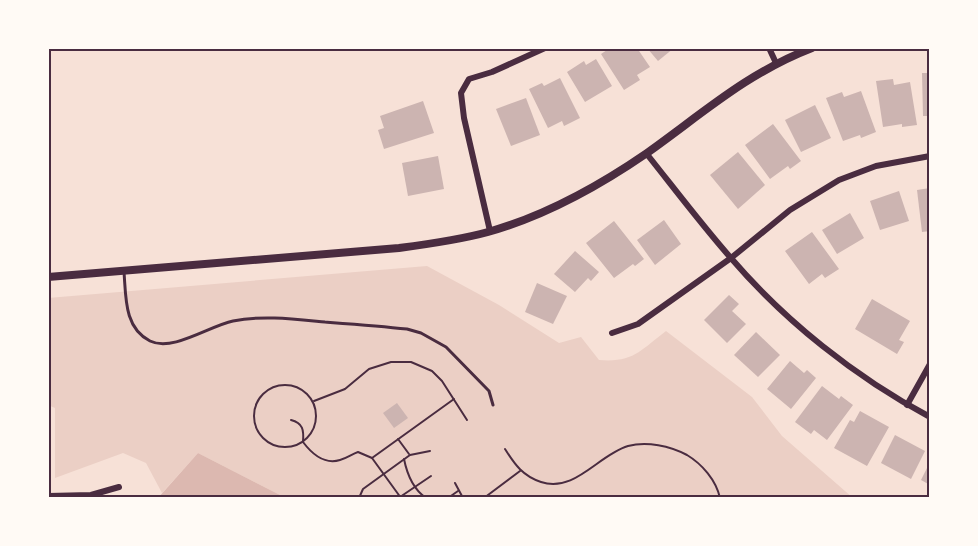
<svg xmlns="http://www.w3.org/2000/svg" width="978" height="546" viewBox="0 0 978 546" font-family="'Space Grotesk',sans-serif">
	<rect width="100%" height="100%" fill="#f7e1d7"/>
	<path fill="#ebcfc5" d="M427 266 499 305 559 343 581 337 599 360C633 363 641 350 666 331L752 397 782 436 853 498H286L198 453 162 493 146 463 123 453 55 478V408L48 405V298Z"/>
	<path fill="#dcb8b0" d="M198 453 286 498H158Z"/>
	<g fill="#ccb4b1">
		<path d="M610 48H637L650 67 637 75 640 80 624 90 601 54Z"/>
		<path d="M647 48H674L658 61Z"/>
		<path d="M596 59 612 86 585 102 567 72 584 61 586 65Z"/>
		<path d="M922 73H930V116H923Z"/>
		<path d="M560 78 580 118 564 126 562 121 548 128 529 89 542 83 544 86Z"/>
		<path d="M893 79 894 85 910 82 917 125 902 127V124L883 127 876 81Z"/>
		<path d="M861 91 876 132 861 138 860 135 843 141 826 98 842 92 844 97Z"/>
		<path d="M526 98 540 135 511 146 496 109Z"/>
		<path d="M423 101 434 133 384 149 378 130 384 128 380 116Z"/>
		<path d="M815 105 831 138 801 152 785 120Z"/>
		<path d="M773 124 801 161 790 169 788 166 770 179 745 145Z"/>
		<path d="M738 152 765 185 738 209 710 175Z"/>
		<path d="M438 156 444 189 408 196 402 163Z"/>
		<path d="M930 188V231L922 232 917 190Z"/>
		<path d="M899 191 909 221 880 230 870 201Z"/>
		<path d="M850 213 864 238 837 254 822 230Z"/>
		<path d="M664 220 681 244 655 265 637 240Z"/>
		<path d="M614 221 644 259 635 266 633 264 614 278 586 243Z"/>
		<path d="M812 232 839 269 825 278 822 274 809 284 785 251Z"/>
		<path d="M575 251 599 272 591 281 588 278 575 292 554 274Z"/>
		<path d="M537 283 567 296 553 324 525 312Z"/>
		<path d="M729 295 739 304 732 311 746 324 727 343 704 320Z"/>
		<path d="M872 299 910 321 899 340 904 342 897 354 855 329Z"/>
		<path d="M756 332 780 355 758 377 734 355Z"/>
		<path d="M790 361 804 373 807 370 816 378 791 409 767 389Z"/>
		<path d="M822 386 839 399 841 396 853 405 827 440 814 430 811 434 795 422Z"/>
		<path d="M397 403 408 418 394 428 383 413Z"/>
		<path d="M860 411 889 427 867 466 834 448 850 420 854 422Z"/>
		<path d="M895 435 925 451 911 479 881 463Z"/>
		<path d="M930 462V485L921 480Z"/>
	</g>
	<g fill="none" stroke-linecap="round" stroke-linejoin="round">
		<g stroke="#4a2c40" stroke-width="2">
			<circle cx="285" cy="416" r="31"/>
			<path d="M314 401 345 389 369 369 391 362H411L432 371 442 381 467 420"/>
			<path d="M291 420C303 423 304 430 303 442 312 454 324 465 340 460 347 458 352 454 358 452L372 458 401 498"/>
			<path d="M398 439 409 454"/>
			<path d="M505 449C515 465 523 476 541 482 575 493 598 455 628 446 647 441 670 446 687 455 702 464 716 480 720 498"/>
			<path d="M372 458 454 399"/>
			<path d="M404 459C407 474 413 489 426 498"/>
			<path d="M455 483 463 498"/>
			<path d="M400 497 431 476"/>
			<path d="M359 498 363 489 410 455 430 451"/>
			<path d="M448 498 458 491"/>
			<path d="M484 498 520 471"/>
		</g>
		<path stroke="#4a2c40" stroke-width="3" d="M124 272C126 297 124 328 150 341 173 352 209 326 233 321 263 315 294 319 325 322 352 324 380 326 407 329L421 333 446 347 489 391 493 405"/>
		<g stroke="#4a2c40" stroke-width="6">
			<path d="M769 48 776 63"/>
			<path d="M646 153C674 188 701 224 730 257 785 321 855 377 930 417"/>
			<path d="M490 231 464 118 461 93 469 79 492 72 545 48"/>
			<path d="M612 333 638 324 731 258 790 210 839 180 876 166 930 156"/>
			<path d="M907 405 930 364"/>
			<path d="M48 496 91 495 119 487"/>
		</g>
		<path stroke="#4a2c40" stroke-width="8" d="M48 277 399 248C429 244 459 240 488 232 545 216 599 186 647 153 702 114 747 73 812 48"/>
	</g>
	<rect width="978" height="546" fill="none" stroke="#fffaf5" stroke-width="99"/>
	<rect x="50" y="50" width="878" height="446" fill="none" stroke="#4a2c40" stroke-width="2"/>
</svg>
